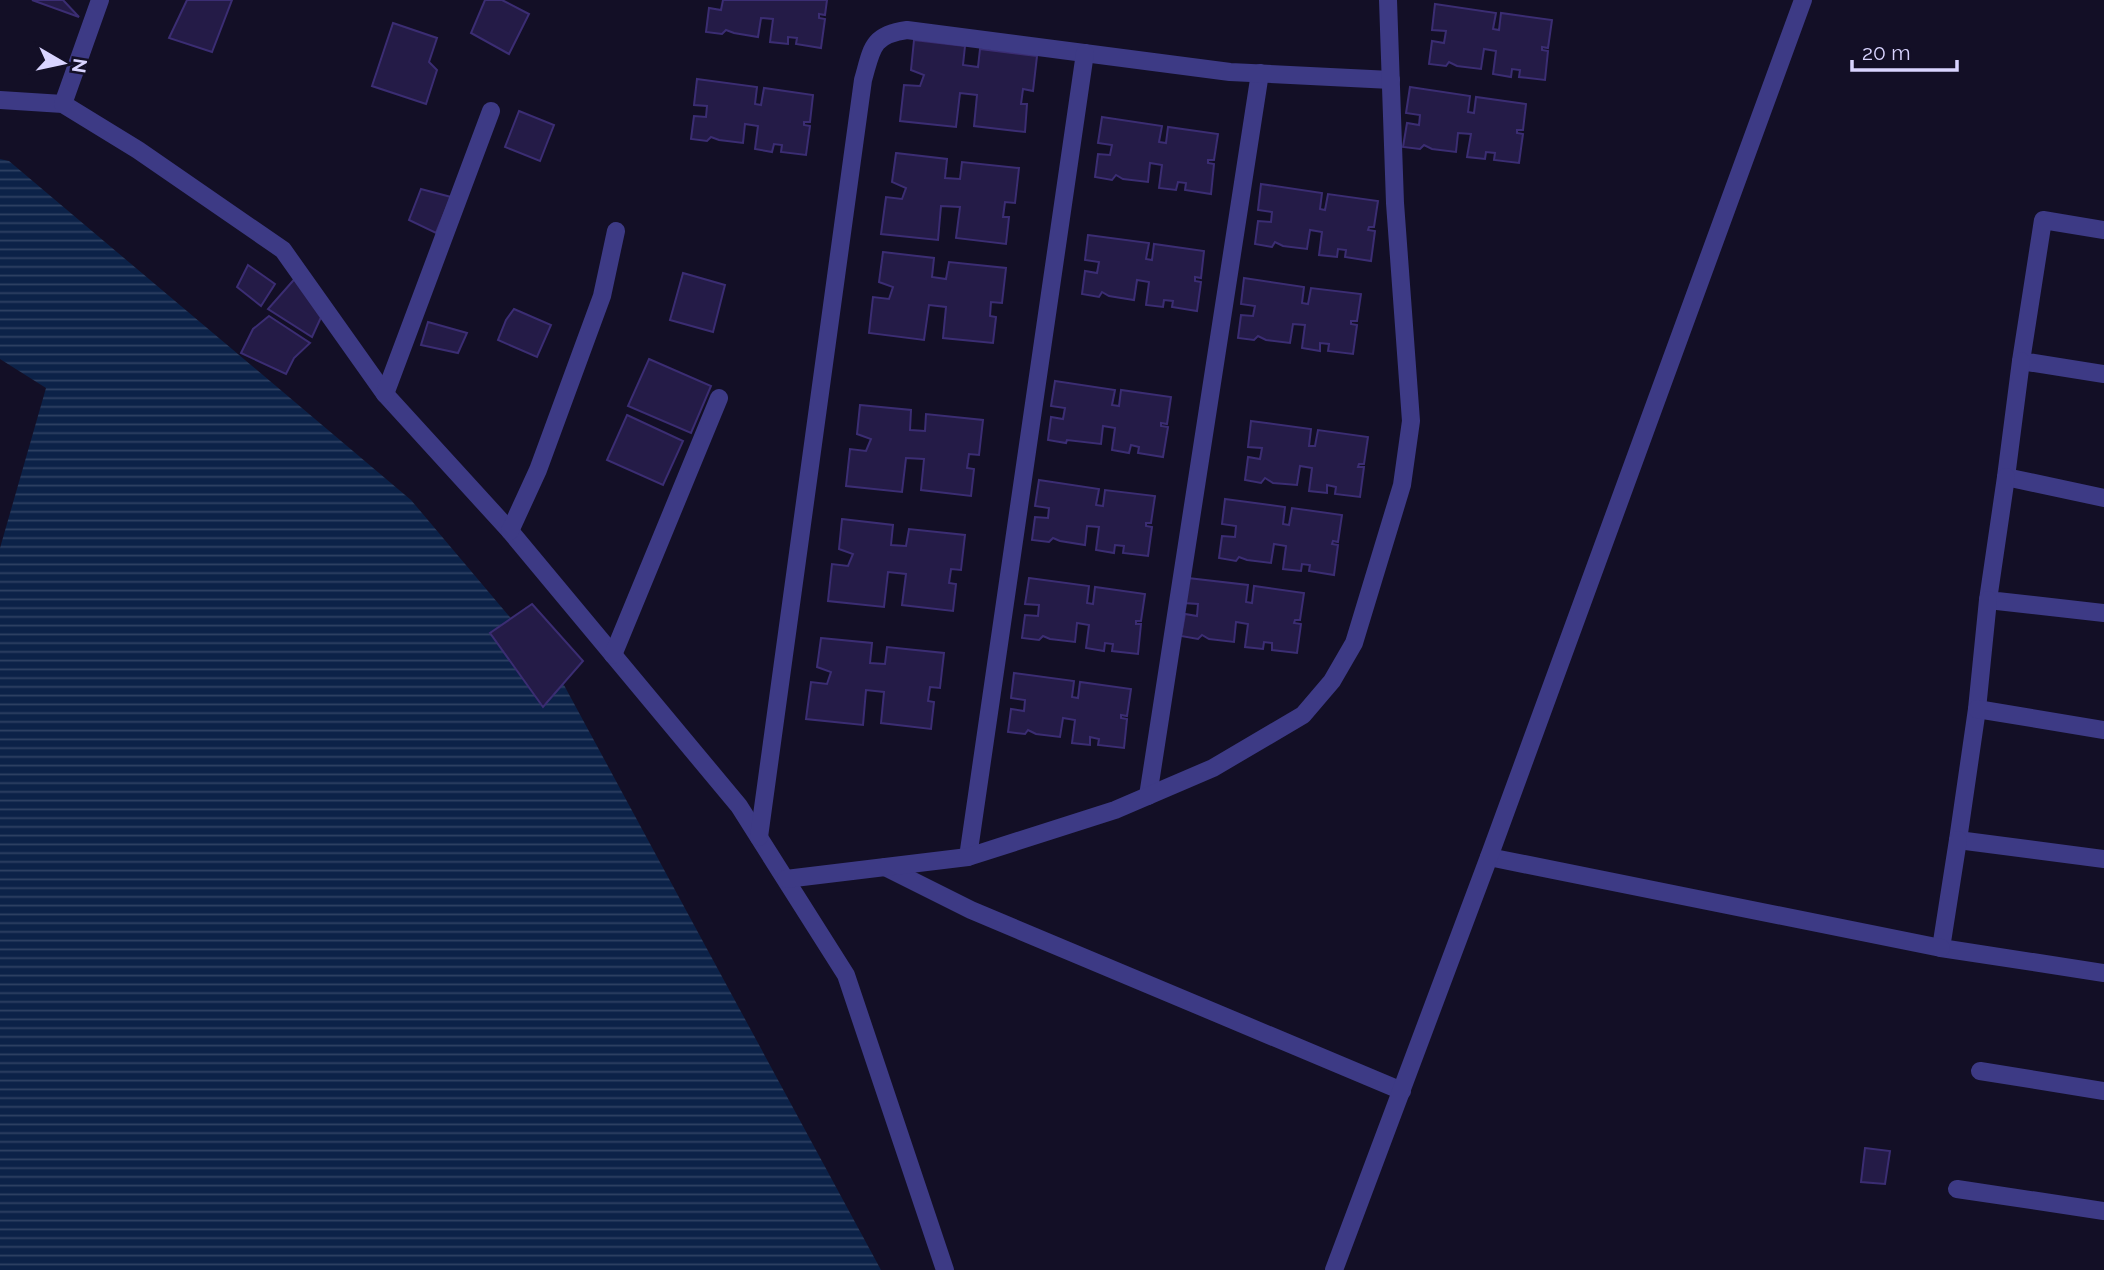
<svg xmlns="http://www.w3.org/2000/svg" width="2104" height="1270" viewBox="0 0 2104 1270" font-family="Raleway,sans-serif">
	<defs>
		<pattern id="water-rules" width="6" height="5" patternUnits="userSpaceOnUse" patternTransform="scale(1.75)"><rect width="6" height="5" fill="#0c2248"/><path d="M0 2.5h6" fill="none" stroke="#2f4163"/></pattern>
	</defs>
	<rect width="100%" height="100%" fill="#130f26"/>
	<path fill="url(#water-rules)" d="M0 159 9 161 411 500 558 674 881 1270H0V548L46 388 0 359Z"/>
	<g fill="#241b47" stroke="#3b2d73" stroke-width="2">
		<path d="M32 0H63L79 17Z"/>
		<path d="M187 0H232L212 52 169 38Z"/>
		<path d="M485 0H502L529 14 509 54 471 33Z"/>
		<path d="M723 0H827L825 15 819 14V18L825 19 821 48 796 44 797 38 788 37V44L770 42 773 19 761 18 758 37 734 33 726 30 722 34 706 32 709 8 721 10Z"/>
		<path d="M1435 4 1496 13 1493 29 1499 30 1501 13 1552 20 1548 48 1542 47V50L1548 51 1545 80 1519 77 1520 70 1512 69 1511 77 1493 74 1496 51 1484 49 1481 69 1457 66 1449 62 1446 66 1429 64 1432 41 1444 43 1446 31 1432 30Z"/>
		<path d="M393 23 437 38 429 62 437 70 426 104 372 86Z"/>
		<path d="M914 40 965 46 963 65 978 67 980 49 1037 56 1033 91 1023 89 1021 104H1027L1025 132 974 126 977 95 960 93 956 127 900 121 904 85 920 86 924 75 911 70Z"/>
		<path d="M697 79 757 87 755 104 761 105 764 88 813 95 810 122H804V125L810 126 806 155 781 152 782 145 774 144 772 152 755 149 758 126 745 124 743 143 719 140 711 137 707 141 691 139 694 116 706 117 707 106 694 105Z"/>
		<path d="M1410 87 1470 96 1468 112 1474 113 1476 97 1526 104 1523 130H1517V133L1523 134 1519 163 1494 160 1495 153 1486 152 1485 159 1467 157 1471 134 1458 133 1456 152 1432 149 1424 145 1420 149 1403 147 1407 123 1419 125 1420 115 1406 113Z"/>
		<path d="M519 111 554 125 540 161 505 147Z"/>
		<path d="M1102 117 1162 126 1159 142 1166 143 1168 127 1218 134 1214 160H1208V163L1214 164 1211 194 1185 190 1186 183 1178 182 1176 190 1159 188 1162 165 1150 163 1148 182 1123 179 1116 175 1112 180 1095 177 1098 154 1110 155 1112 145 1098 143Z"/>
		<path d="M896 153 947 159 945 178 960 179 962 162 1019 168 1015 203 1005 202 1003 217H1009L1006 244 956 238 960 207 941 206 938 240 881 234 886 197 902 199 906 188 892 182Z"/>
		<path d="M1261 184 1322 193 1320 209 1325 210 1328 194 1378 201 1374 227H1369L1368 230 1375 231 1371 261 1345 257 1346 250 1338 249 1337 257 1319 255 1322 232 1310 230 1307 249 1283 246 1275 242 1272 247 1255 244 1258 221 1271 222 1272 212 1258 210Z"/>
		<path d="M421 189 451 197 436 233 409 220Z"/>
		<path d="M1088 235 1149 243 1146 259 1152 260 1154 244 1204 251 1201 278 1195 277V281L1201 282 1197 311 1172 307 1173 301 1164 300 1163 307 1146 305 1149 282 1137 280 1134 300 1109 296 1102 292 1099 297 1082 294 1085 271 1097 273 1099 262 1085 260Z"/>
		<path d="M883 252 934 258 932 277 946 279 949 262 1006 268 1002 303 991 302 990 316 996 317 993 343 943 338 946 307 929 305 924 340 869 333 873 297 889 299 893 287 879 282Z"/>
		<path d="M248 265 275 284 261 306 237 287Z"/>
		<path d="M683 273 725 285 713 332 670 320Z"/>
		<path d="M299 274 323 313 312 337 268 309Z"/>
		<path d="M1244 278 1304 287 1302 303 1308 304 1311 288 1361 294 1357 321H1351V324L1357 325 1353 354 1328 351 1329 344 1320 343V351L1302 348 1305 325 1293 324 1290 343 1266 340 1258 336 1254 340 1238 338 1241 315 1253 316 1255 306 1241 304Z"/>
		<path d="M514 309 551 325 537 357 498 340 506 320Z"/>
		<path d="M269 316 310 343 294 358 286 374 241 353 253 329Z"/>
		<path d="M428 322 467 333 458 353 421 345Z"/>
		<path d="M649 359 711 386 691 433 628 406Z"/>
		<path d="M1055 381 1115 390 1112 405 1119 406 1121 390 1171 397 1167 424 1161 423V426L1168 427 1163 457 1138 453 1139 447 1131 445 1129 453 1112 450 1115 428 1103 426 1101 444 1067 440 1066 443 1048 440 1051 417 1063 419 1065 408 1051 406Z"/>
		<path d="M860 405 911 410 910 430 925 431 926 414 983 420 979 455 969 454 967 468 974 469 971 496 921 490 924 459 906 458 902 492 846 486 850 449 866 451 871 439 857 434Z"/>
		<path d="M627 415 683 441 663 485 607 460Z"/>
		<path d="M1251 421 1311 429 1309 446H1315L1318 430 1368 437 1364 464H1359L1358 467H1364L1360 497 1335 494 1336 487 1327 485V493L1309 491 1312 468 1300 466 1297 485 1273 483 1265 478 1261 483 1245 480 1248 457 1260 459 1262 448 1248 447Z"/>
		<path d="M1039 480 1099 489 1096 505 1103 506 1105 490 1155 496 1151 523H1146V526L1152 527 1148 556 1123 553 1124 546 1115 545 1114 553 1096 550 1099 527 1087 526 1085 545 1060 541 1053 538 1049 542 1032 540 1035 517 1048 518 1049 508 1035 506Z"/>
		<path d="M1225 499 1285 507 1283 524 1289 525 1292 508 1342 515 1338 542 1333 541 1332 544 1338 545 1334 575 1309 571 1310 565 1302 564 1301 571 1283 569 1286 546 1274 544 1271 563 1247 560 1239 557 1236 561 1219 558 1222 536 1235 537 1236 526 1222 524Z"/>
		<path d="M842 519 893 525 891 545 906 546 909 529 965 535 961 570 951 569 949 583 956 584 953 611 902 605 906 574 888 572 884 607 828 601 832 564 848 566 853 554 839 549Z"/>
		<path d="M1029 578 1089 586 1087 603 1093 604 1095 587 1145 594 1141 621H1136V624H1141L1138 654 1112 651 1113 644 1105 643 1104 651 1086 648 1089 625 1077 623 1075 642 1050 639 1043 636 1039 640 1022 638 1025 615 1038 616 1039 605 1025 604Z"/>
		<path d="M1188 578 1248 585 1246 602 1252 603 1254 586 1304 593 1300 620H1295L1294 623 1301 624 1297 653 1272 650V643L1264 642 1263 649 1245 647 1248 624 1236 622 1234 642 1209 639 1202 635 1198 639 1181 636 1185 614 1197 616 1198 604 1184 603Z"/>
		<path d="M532 604 583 661 543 707 490 633Z"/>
		<path d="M821 638 872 643 870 663 885 664 887 647 944 653 940 688 930 687 928 701 934 702 931 729 881 723 884 692 866 690 863 725 806 719 811 682 827 684 831 672 817 667Z"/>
		<path d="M1014 673 1074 681 1072 697 1078 698 1080 682 1131 689 1127 716 1121 715V718L1127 719 1124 748 1098 745 1099 739 1090 737V745L1072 743 1075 720 1063 718 1060 737 1036 734 1028 730 1025 734 1008 732 1011 709 1024 711 1025 700 1011 698Z"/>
		<path d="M1865 1148 1890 1151 1885 1184 1861 1182Z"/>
	</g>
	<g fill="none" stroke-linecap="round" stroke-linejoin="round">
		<g stroke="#3d3a85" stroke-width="18">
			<path d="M0 100 63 104 138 150 283 250 385 394 510 531 739 806 846 975 945 1270"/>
			<path d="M63 104 100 0"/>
			<path d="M2104 230 2043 220 2021 361 2104 374"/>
			<path d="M2021 361 2006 477 2104 498"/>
			<path d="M385 394 491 111"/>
			<path d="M2006 477 1988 600 2104 613"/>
			<path d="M510 531 538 470 602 296 616 231"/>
			<path d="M1988 600 1977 709 1958 840 2104 859"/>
			<path d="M613 655 719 398"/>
			<path d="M1977 709 2104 730"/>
			<path d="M1148 796 1260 73"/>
			<path d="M759 837 863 80C872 49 871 35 907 30L1230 72 1391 80"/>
			<path d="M1958 840 1941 948 2104 973"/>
			<path d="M968 857 1085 53"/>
			<path d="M1489 857 1941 948"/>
			<path d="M885 867 971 910 1402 1091"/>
			<path d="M786 879 968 857 1115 810 1213 768 1303 715 1332 681 1354 643 1402 485 1411 421 1395 203 1388 0"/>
			<path d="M1980 1071 2104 1091"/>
			<path d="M1957 1189 2104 1211"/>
			<path d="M1334 1270 1489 857 1803 0"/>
		</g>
	</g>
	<g transform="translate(63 63) rotate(99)" stroke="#130f26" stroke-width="5" paint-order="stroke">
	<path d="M0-5L12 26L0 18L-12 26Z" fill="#d9d4ff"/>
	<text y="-10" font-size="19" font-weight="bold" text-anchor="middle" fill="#d9d4ff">N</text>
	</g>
	<path d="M1852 60v10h105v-10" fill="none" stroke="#d9d4ff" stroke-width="3.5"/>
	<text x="1862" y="60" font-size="21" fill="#d9d4ff" stroke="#130f26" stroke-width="5" paint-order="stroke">20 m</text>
</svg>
